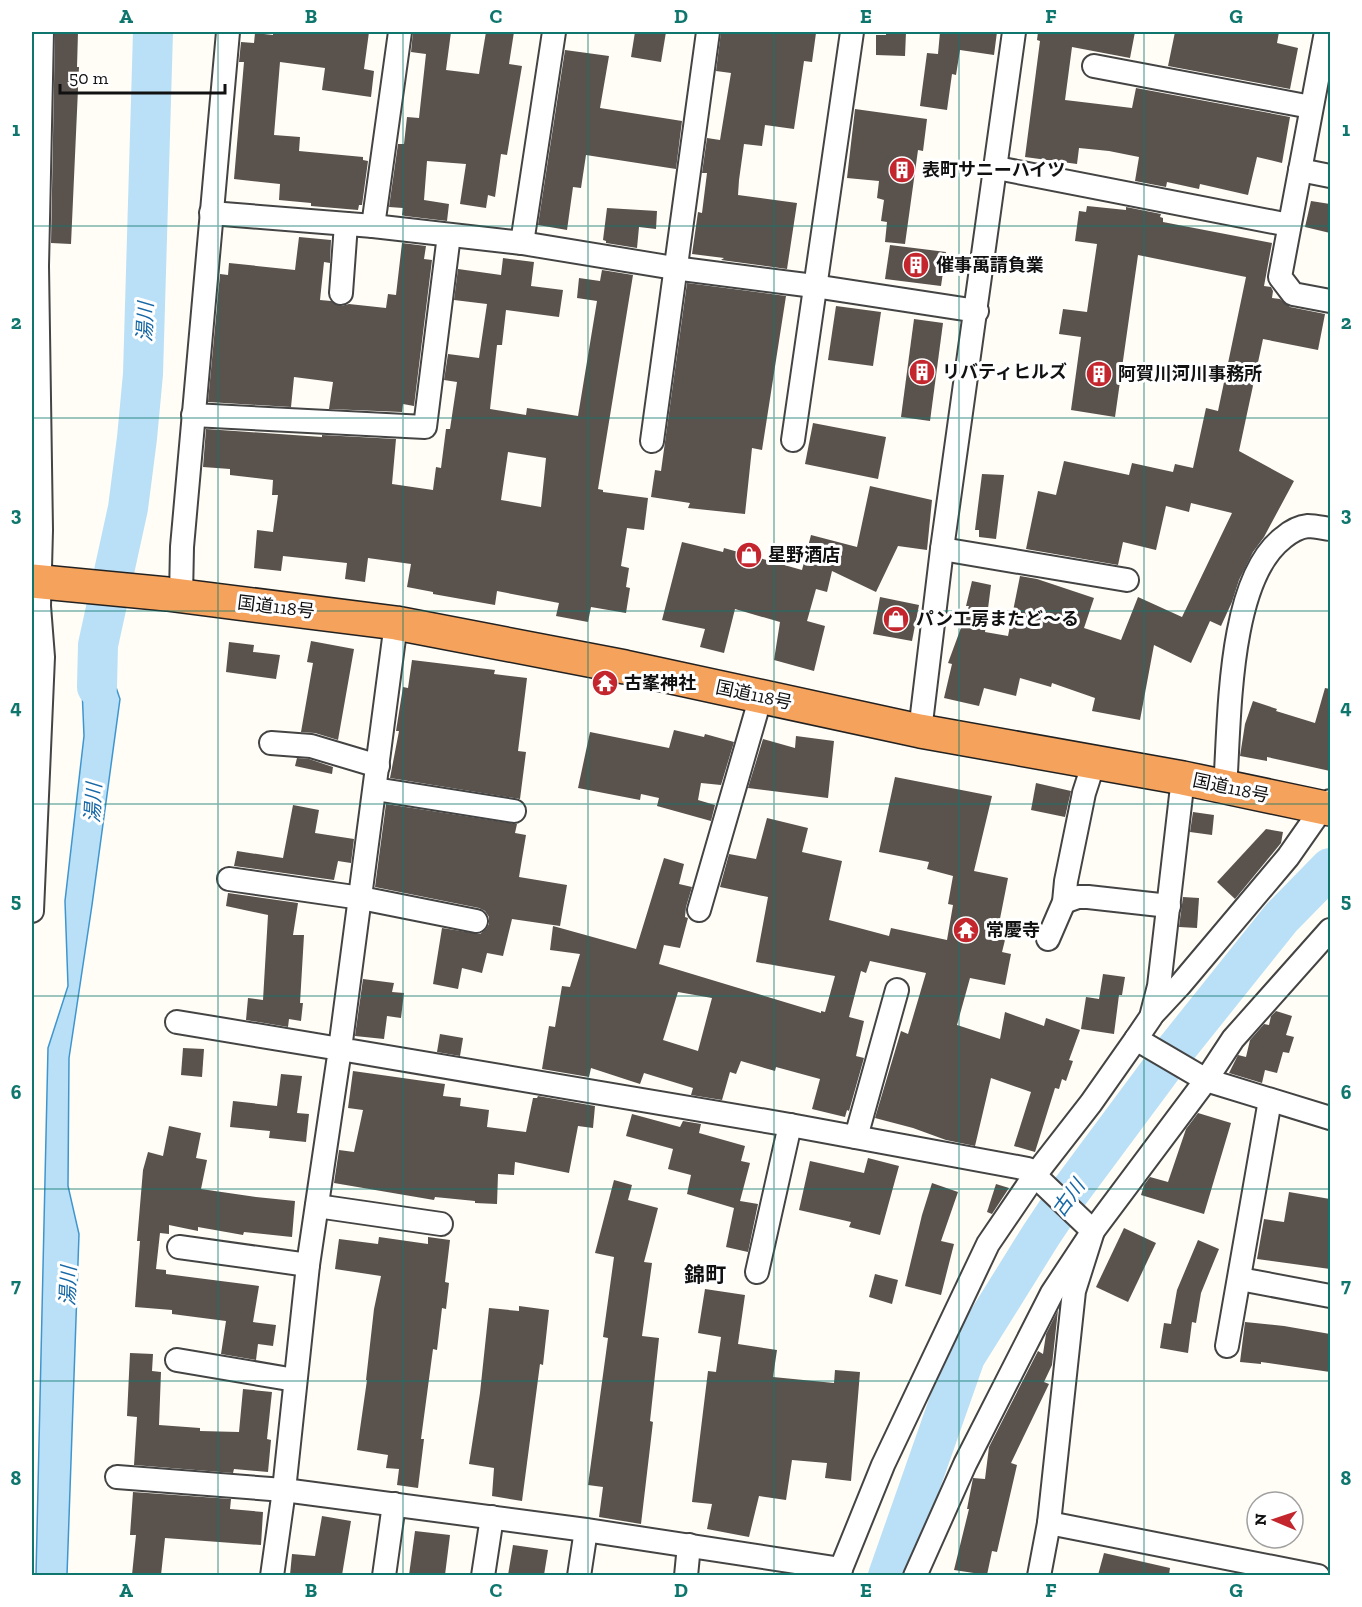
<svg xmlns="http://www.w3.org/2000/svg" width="1362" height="1607" viewBox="0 0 1362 1607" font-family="'Zilla Slab','Noto Sans JP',serif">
	<rect width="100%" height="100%" fill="#fffdf5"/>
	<path fill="#b9e0f7" stroke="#3f96cf" stroke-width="1.5" d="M101 633 105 655 120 699 92 905 69 1058 68 1186 79 1234 67 1575H36L48 1048 68 986 65 901 84 736 82 688 87 652Z"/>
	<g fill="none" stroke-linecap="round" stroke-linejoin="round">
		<g stroke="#b9e0f7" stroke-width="40">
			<path d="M97 687 98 645 128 508 137 438 143 374 153 32"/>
			<path d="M888 1576 965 1357 1041 1235 1069 1193 1173 1053 1281 918 1330 868"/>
		</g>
	</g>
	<g fill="#5a524d" fill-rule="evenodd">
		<path d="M55 32H78L77 67H79L71 244 51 243Z"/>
		<path d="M273 32H369L364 69 374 71 371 97 322 90 325 68 280 62 274 135 300 137 299 151 363 157V160L368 161 362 205H359L358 210 311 206V203L279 200 280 184 234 179 244 62H239L241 42 254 43 255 33 273 35Z"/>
		<path d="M413 32H451L446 70 479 74 486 32H514L509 64 522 66 507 155 501 154 495 197 488 195 486 208 460 204 466 164 427 161 424 200 449 204 447 221 405 216 402 215 403 208 389 207 398 144H404L407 117 419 118 426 54 411 52Z"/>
		<path d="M635 32H666L661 62 631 57Z"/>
		<path d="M721 32H803L816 33 812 62 804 61 794 129 765 125 762 146 744 144 739 180 738 195 797 203 787 269 721 260 724 258 692 254 698 212 702 213 707 173H702L707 138 720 140 731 73 716 71Z"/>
		<path d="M886 32H906L905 56 876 55V35H886Z"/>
		<path d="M940 32H997L994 55 960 50 956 75 952 74 947 110 920 106 927 53 938 54Z"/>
		<path d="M1038 32H1135L1130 58 1072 47 1065 100 1132 108 1136 88 1290 117 1282 163 1257 157 1248 195 1200 184 1199 189 1167 182 1166 187 1135 181 1139 157 1109 151 1079 148 1077 164 1025 157 1040 41 1037 40Z"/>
		<path d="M1175 32H1279L1277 43 1298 48 1290 89 1168 66Z"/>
		<path d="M565 50 609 56 600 108 682 121 676 169 586 155 581 188 573 187 567 230 538 225Z"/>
		<path d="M855 109 927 119 923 151 918 150 905 244 885 242 887 222 881 221 884 200 877 198 879 181 847 178Z"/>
		<path d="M1311 201 1330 204V233L1305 227Z"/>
		<path d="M1087 206 1126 210V207L1161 214 1160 217 1163 218V222L1272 243 1264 286 1271 287 1273 291 1272 298 1280 299 1290 307 1325 314 1318 350 1263 339 1239 451 1294 481 1264 537 1253 552 1239 580 1232 602 1221 626 1210 621 1191 663 1154 645 1140 720 1092 711 1095 698 1052 683 1051 687 1020 678 1016 696 984 688 979 706 944 698 952 664 948 663 969 606H966L972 581 991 585 985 632 1008 636 1020 576 1037 579 1094 598 1084 628 1121 640 1138 597 1182 617 1232 513 1191 503 1189 512 1166 506 1156 550 1123 542 1118 565 1026 549 1038 491 1056 495 1064 461 1129 475 1132 463 1173 472 1175 464 1193 468 1206 408 1218 411 1246 277 1138 255 1115 417 1071 410 1081 337 1059 334 1063 309 1087 312 1097 244 1075 241 1079 211 1086 212Z"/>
		<path d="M607 208 657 211 656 229 639 227 637 248 606 243V241L603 240Z"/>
		<path d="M299 237 331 240 330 263 324 262 320 300 331 301 341 306 349 304 386 308 388 294 396 295 402 243 426 246 424 259 432 260 414 406 403 404 402 412 329 409 333 382 294 377 291 407 208 402 220 274 228 275 229 263 295 270Z"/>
		<path d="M890 245 946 252 941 286 885 279Z"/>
		<path d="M503 258 534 262 531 286 563 290 559 317 506 310 502 345H497L490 409 526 415 527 408 578 416 597 301 577 298 579 278 600 281 602 270 633 275 598 489 603 490V492L648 498 644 530 627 528 621 566 629 568 626 587 630 588 626 613 591 607 588 622 556 616 559 603 497 591 495 605 433 594V592L407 587 411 564 368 558 365 582 345 579 347 563 283 556 281 571 254 568 257 530 273 532 278 495H272L273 480 230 475V469L203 467 206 429 322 437V435L396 439 392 484 433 490 436 467 441 468 446 429H450L457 382 444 380 448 354 479 358 487 304 454 300 458 269 501 275ZM508 452 546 458 541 507 501 500Z"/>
		<path d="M687 283 786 296 762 450 752 448 745 514 688 508 690 503 651 497 655 470 661 471Z"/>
		<path d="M836 306 881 312 873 366 828 360Z"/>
		<path d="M914 319 943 323 930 421 901 417Z"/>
		<path d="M813 423 886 437 878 479 805 464Z"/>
		<path d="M982 474 1004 475 996 539 979 537V530H975Z"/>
		<path d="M870 486 932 500 927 550 898 546 876 592 832 571 827 592 816 589 807 621 825 626 814 671 774 660 780 622 735 609 724 653 700 647 705 629 662 620 682 542 723 552 724 548 802 570 811 535 857 547Z"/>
		<path d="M880 597 919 605 912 641 873 634Z"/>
		<path d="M311 641 354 649 338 740 315 733 301 732 313 663 307 662Z"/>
		<path d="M229 642 254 645 253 652 280 655 276 679 226 672Z"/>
		<path d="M412 660 495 670 494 674 527 678 518 751 526 752 520 799 390 778 399 731H396L403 687 408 688Z"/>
		<path d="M1325 688 1330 689V771L1267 757V761L1240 756 1245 724 1253 701 1277 709 1276 711 1315 723Z"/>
		<path d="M674 730 704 737 705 734 734 742 721 785 701 783 698 800 715 805 711 821 657 806 659 798 641 794 640 800 578 788 590 732 669 748Z"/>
		<path d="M796 736 834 741 828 798 748 788 763 739 795 748Z"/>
		<path d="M297 758 309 759 333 767 332 774 295 766Z"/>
		<path d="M895 777 992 796 974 871 1008 878 996 939 1005 940 1002 952 1011 954 1005 985 970 978 957 1025 1000 1039 1005 1012 1044 1026 1046 1018 1080 1030 1069 1060 1073 1061 1066 1081 1062 1079 1059 1089 1055 1088 1035 1152 1014 1146 1031 1092 991 1078 975 1146 946 1140 913 1128 875 1118 901 1031 908 1034 926 973 870 961 866 973 861 971 849 1017 864 1021 856 1056 864 1058 849 1111 847 1110 845 1117 812 1109 820 1079 776 1067 775 1071 741 1061 736 1074 730 1072 722 1100 691 1095 693 1088 644 1073 640 1084 591 1068 589 1077 542 1069 549 1026 555 1027 562 986 570 987 580 954 550 950 553 926 636 949 664 858 684 864 679 884 692 887 686 907 685 917 688 918 680 948 664 945 659 964 821 1013V1011L825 1012 835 976 756 962 768 897 720 887 729 854 756 859 767 818 808 828 802 852 842 861 829 920 889 936 891 928 947 940 953 905 948 904 953 876 927 869 929 862 879 852ZM678 992 712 998 698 1051 663 1040Z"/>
		<path d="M1036 783 1071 791 1065 817 1031 810Z"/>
		<path d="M386 804 517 824 515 833 526 835 519 877 567 885 560 926 512 919 503 956 487 953 482 973 462 968 458 989 433 984 442 928 480 934 486 929 489 924V917L485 911 479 908 375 887Z"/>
		<path d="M293 805 319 810 315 833 354 839 351 863 338 861 334 880 234 866 237 851 283 858Z"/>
		<path d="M1193 812 1214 815 1212 835 1190 832Z"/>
		<path d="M1266 829 1283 832 1281 843 1235 899 1217 882Z"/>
		<path d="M228 893 298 903 293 935H304L300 1003H303L301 1021 289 1019 288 1027 246 1020 248 998 263 1000 268 915 226 906Z"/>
		<path d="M1183 897 1199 898 1197 928 1179 927Z"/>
		<path d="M1103 974 1125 977 1122 995H1119L1114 1034 1081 1029 1086 997 1099 999Z"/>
		<path d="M363 979 394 983 392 992 404 993 401 1018 387 1016 384 1039 355 1036Z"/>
		<path d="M1276 1011 1292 1016 1286 1035 1294 1037 1289 1053 1283 1052 1277 1073 1265 1070 1262 1083 1229 1073 1238 1055 1246 1057 1250 1040 1264 1024 1269 1025 1271 1016Z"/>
		<path d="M440 1034 463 1038 460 1056 437 1052Z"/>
		<path d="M183 1048 204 1049 202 1077 181 1075Z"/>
		<path d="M353 1071 445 1084 443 1096 461 1098 460 1106 489 1110 487 1127 526 1132 533 1098H537L538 1096 595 1106 593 1128 578 1126 569 1173 515 1162 514 1175 498 1174 497 1204 475 1203V1201L435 1197 434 1200 334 1183 339 1150 354 1152 363 1110 348 1108Z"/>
		<path d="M281 1074 302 1076 297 1113 309 1114 306 1142 269 1138 270 1131 230 1127 233 1101 277 1106Z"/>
		<path d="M1198 1113 1231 1123 1204 1214 1141 1195 1144 1185 1150 1177 1168 1182 1186 1129Z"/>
		<path d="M632 1114 680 1127 683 1121 701 1124 699 1133 745 1146 741 1161 750 1163 740 1201 758 1204 748 1252 726 1247 734 1208 687 1194 691 1175 668 1169 673 1149 626 1136Z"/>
		<path d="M169 1126 201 1133 196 1158 207 1160 201 1189 256 1197 295 1201 292 1237 244 1232 243 1235 198 1227V1231L169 1225V1234L160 1233 156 1269 166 1270V1274L259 1286 253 1322 276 1325 273 1346 258 1344 256 1360 221 1354 226 1321 172 1314V1310L135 1307 140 1241H137L143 1170 148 1152 163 1156Z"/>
		<path d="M868 1158 899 1166 880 1235 849 1227 851 1222 799 1210 810 1161 864 1173Z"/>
		<path d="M614 1180 632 1185 628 1200 658 1208 644 1262 652 1263 642 1336 659 1338 650 1421 653 1422 641 1524 599 1517 603 1487 588 1485 608 1338 603 1337 614 1257 595 1253Z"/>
		<path d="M932 1183 958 1192 941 1241 954 1244 941 1295 905 1286 922 1215Z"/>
		<path d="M996 1184 1009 1188 992 1214 987 1212Z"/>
		<path d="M1289 1192 1330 1199V1269L1257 1259 1264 1219 1284 1222Z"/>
		<path d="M1124 1228 1156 1243 1128 1302 1096 1287Z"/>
		<path d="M379 1237 428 1244V1237L450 1240 445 1282 449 1283 446 1309 442 1308 437 1350 433 1349 421 1439H424L418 1488 397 1485 399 1469 386 1468 388 1455 357 1450 367 1380H366L374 1309 381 1276 335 1269 339 1239 378 1244Z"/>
		<path d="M1198 1240 1219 1249 1201 1293 1196 1323 1192 1322 1188 1353 1160 1348 1164 1323 1171 1324 1177 1290Z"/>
		<path d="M875 1274 898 1280 892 1304 869 1297Z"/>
		<path d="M705 1289 745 1295 738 1344 777 1350 773 1377 834 1383 835 1370 860 1372 851 1481 825 1478 827 1463 792 1460 786 1500 759 1496 749 1537 707 1529 712 1504 692 1502 708 1371 716 1372 721 1337 698 1333Z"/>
		<path d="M519 1306 549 1310 543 1365 540 1364 522 1501 492 1496 494 1468 469 1464 480 1393 489 1308 519 1311Z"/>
		<path d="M1058 1310 1052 1365 1044 1382 1049 1384 1011 1463 1017 1465 997 1552 992 1551 987 1575 954 1570 969 1509H967L973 1478 985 1479 989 1447 1038 1351 1043 1354 1046 1334Z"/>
		<path d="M1245 1322 1284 1326 1330 1334V1372L1261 1362V1364L1240 1362Z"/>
		<path d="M130 1353 153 1354 152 1371 161 1372 159 1425 200 1428V1431L239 1432 243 1389 272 1392 267 1439 271 1440 268 1472 234 1469 233 1473 134 1465 137 1417 127 1416Z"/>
		<path d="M133 1492 231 1499 230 1509 263 1512 261 1545 165 1538 161 1575H132L136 1535H130Z"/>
		<path d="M322 1516 351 1521 342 1575H290L292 1554 315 1556Z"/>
		<path d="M415 1531 450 1535 445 1575H409Z"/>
		<path d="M513 1545 548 1550 544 1575H508Z"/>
		<path d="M1104 1553 1170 1568 1169 1575H1098Z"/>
	</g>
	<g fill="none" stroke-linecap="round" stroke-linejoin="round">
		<defs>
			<g id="minor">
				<path d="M1326 32 1280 277 1293 294 1330 301"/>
				<path d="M1094 66 1311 107"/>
				<path d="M997 168 1289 225"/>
				<path d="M1300 170 1330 176"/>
				<path d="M211 213 373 226 522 243 674 268 814 286 977 311"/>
				<path d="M373 226 400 32"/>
				<path d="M522 243 554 32"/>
				<path d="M341 293 346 224"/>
				<path d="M193 415 425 427 449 235"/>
				<path d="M793 440 852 32"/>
				<path d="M652 441 708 32"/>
				<path d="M942 549 1127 580"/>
				<path d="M181 596 182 547 228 32"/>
				<path d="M396 623 340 1049 790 1125 1028 1169 1093 1231 1074 1291 1049 1523 1039 1576"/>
				<path d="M920 731 942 549 1014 32"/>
				<path d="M271 743 311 746 378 766"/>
				<path d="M1225 788C1230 722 1227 581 1283 538 1290 532 1298 527 1308 526 1315 526 1323 528 1330 529"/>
				<path d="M375 789 514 811"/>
				<path d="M229 879 361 898 476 921"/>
				<path d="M1064 902 1078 897H1088L1169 906"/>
				<path d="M699 910 761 696"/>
				<path d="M32 911 43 657 39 606 41 530 37 266 42 32"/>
				<path d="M1048 939 1064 902 1066 881 1084 793 1094 762"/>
				<path d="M1153 1014 1180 985 1288 857 1323 807 1330 801"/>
				<path d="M177 1022 340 1049 308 1265 284 1490 272 1576"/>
				<path d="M1136 1039 1206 1080 1330 1118"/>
				<path d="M856 1137 897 990"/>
				<path d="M317 1206 441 1224"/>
				<path d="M179 1247 308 1265"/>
				<path d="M757 1272 790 1125"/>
				<path d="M1240 1279 1330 1296"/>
				<path d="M1227 1346 1270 1100"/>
				<path d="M177 1360 295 1380"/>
				<path d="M117 1477 284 1490 586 1530 841 1569"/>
				<path d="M1049 1523 1318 1576"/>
				<path d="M384 1576 394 1504"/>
				<path d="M483 1576 492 1517"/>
				<path d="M579 1576 586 1530"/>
				<path d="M686 1576 689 1545"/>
				<path d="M838 1576 883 1465 988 1244 1035 1175 1091 1103 1136 1039 1151 1017 1159 986 1183 778"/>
				<path d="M915 1576 965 1464 1052 1293 1093 1231 1206 1080 1233 1039 1330 930"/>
			</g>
			<path id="highway" d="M32 581 167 594 396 623 625 667 920 731 1183 778 1330 809"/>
		</defs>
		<use href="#minor" stroke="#444" stroke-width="26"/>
		<use href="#highway" stroke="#222" stroke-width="36"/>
		<use href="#minor" stroke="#fff" stroke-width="22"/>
		<use href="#highway" stroke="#f5a25d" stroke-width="33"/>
	</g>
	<path fill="none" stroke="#0f766e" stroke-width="1.5" stroke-opacity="0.55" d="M218 32V1576M403 32V1576M588 32V1576M774 32V1576M959 32V1576M1144 32V1576M32 226H1330M32 418H1330M32 611H1330M32 804H1330M32 996H1330M32 1189H1330M32 1381H1330"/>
	<defs>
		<symbol id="building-disc" viewBox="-11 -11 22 22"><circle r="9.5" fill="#c4262e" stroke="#fff"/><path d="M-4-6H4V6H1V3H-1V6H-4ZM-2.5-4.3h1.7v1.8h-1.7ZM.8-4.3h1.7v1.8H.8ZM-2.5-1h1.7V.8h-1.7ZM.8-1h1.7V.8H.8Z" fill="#fff"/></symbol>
		<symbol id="shop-disc" viewBox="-11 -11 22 22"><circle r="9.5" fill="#c4262e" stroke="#fff"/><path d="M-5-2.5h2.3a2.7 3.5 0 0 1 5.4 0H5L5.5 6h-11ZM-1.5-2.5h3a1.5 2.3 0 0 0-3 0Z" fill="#fff"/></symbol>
		<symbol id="temple-disc" viewBox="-11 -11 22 22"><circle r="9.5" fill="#c4262e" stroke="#fff"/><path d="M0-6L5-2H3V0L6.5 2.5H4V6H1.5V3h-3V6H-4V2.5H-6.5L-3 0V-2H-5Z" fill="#fff"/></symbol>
	</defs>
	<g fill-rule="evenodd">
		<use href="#building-disc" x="887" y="155" width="30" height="30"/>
		<use href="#building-disc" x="901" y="250" width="30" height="30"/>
		<use href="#building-disc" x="907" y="357" width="30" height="30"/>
		<use href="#building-disc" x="1084" y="359" width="30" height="30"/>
		<use href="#shop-disc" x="734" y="540" width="30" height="30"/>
		<use href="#shop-disc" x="881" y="604" width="30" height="30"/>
		<use href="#temple-disc" x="590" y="668" width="30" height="30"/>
		<use href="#temple-disc" x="951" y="915" width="30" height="30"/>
	</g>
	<g text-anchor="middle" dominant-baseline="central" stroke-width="6" stroke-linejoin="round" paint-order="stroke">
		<g font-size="18" font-weight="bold" fill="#111" stroke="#fff" text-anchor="start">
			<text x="922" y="170">表町サニーハイツ</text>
			<text x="936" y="265">催事萬請負業</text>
			<text x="942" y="372">リバティヒルズ</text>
			<text x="1118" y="374">阿賀川河川事務所</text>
			<text x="768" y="555">星野酒店</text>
			<text x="916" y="619">パン工房またど～る</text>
			<text x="624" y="683">古峯神社</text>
			<text x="986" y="930">常慶寺</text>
		</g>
		<g font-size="18" fill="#111" stroke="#fff">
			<text transform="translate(276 607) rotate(7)">国道118号</text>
			<text transform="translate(754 695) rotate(12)">国道118号</text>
			<text transform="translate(1231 788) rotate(12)">国道118号</text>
		</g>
		<g font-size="20" font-style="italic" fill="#1768a6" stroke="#fff">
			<text transform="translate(145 322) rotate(-88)">湯川</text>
			<text transform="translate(93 803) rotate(-87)">湯川</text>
			<text transform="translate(1068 1198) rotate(-54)">古川</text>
			<text transform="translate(68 1286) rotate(-88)">湯川</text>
		</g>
		<g font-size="21" font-weight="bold" fill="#111" stroke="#fff">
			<text x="705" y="1274">錦町</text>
		</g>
	</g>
	<rect width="1362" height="1607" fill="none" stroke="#ffffff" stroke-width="66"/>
	<g transform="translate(1275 1520) rotate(272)"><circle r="28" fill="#ffffff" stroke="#a0a0a0" stroke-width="1.5"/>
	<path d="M0-4.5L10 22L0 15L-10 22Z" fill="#c4262e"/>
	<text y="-9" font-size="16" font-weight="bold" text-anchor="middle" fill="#111111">N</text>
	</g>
	<path d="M60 84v9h165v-9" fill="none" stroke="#111111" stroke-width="3"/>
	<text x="69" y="84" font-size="18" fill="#111111" stroke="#ffffff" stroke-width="4.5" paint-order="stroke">50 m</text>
	<rect x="33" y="33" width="1296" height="1541" fill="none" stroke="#0f766e" stroke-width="2"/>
	<g font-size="20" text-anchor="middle" font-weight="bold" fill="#0f766e">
		<text x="126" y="23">A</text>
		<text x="311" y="23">B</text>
		<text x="496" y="23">C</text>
		<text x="681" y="23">D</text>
		<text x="866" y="23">E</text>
		<text x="1051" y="23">F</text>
		<text x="1236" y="23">G</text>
		<text x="16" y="136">1</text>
		<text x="1346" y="136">1</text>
		<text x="16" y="329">2</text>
		<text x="1346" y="329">2</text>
		<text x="16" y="521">3</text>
		<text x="1346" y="521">3</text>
		<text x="16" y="714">4</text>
		<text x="1346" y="714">4</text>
		<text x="16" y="907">5</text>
		<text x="1346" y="907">5</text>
		<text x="16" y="1099">6</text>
		<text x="1346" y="1099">6</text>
		<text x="16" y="1292">7</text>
		<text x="1346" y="1292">7</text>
		<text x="16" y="1485">8</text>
		<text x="1346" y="1485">8</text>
		<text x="126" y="1597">A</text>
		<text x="311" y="1597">B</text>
		<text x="496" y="1597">C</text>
		<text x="681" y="1597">D</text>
		<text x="866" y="1597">E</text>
		<text x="1051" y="1597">F</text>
		<text x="1236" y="1597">G</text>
	</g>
</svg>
